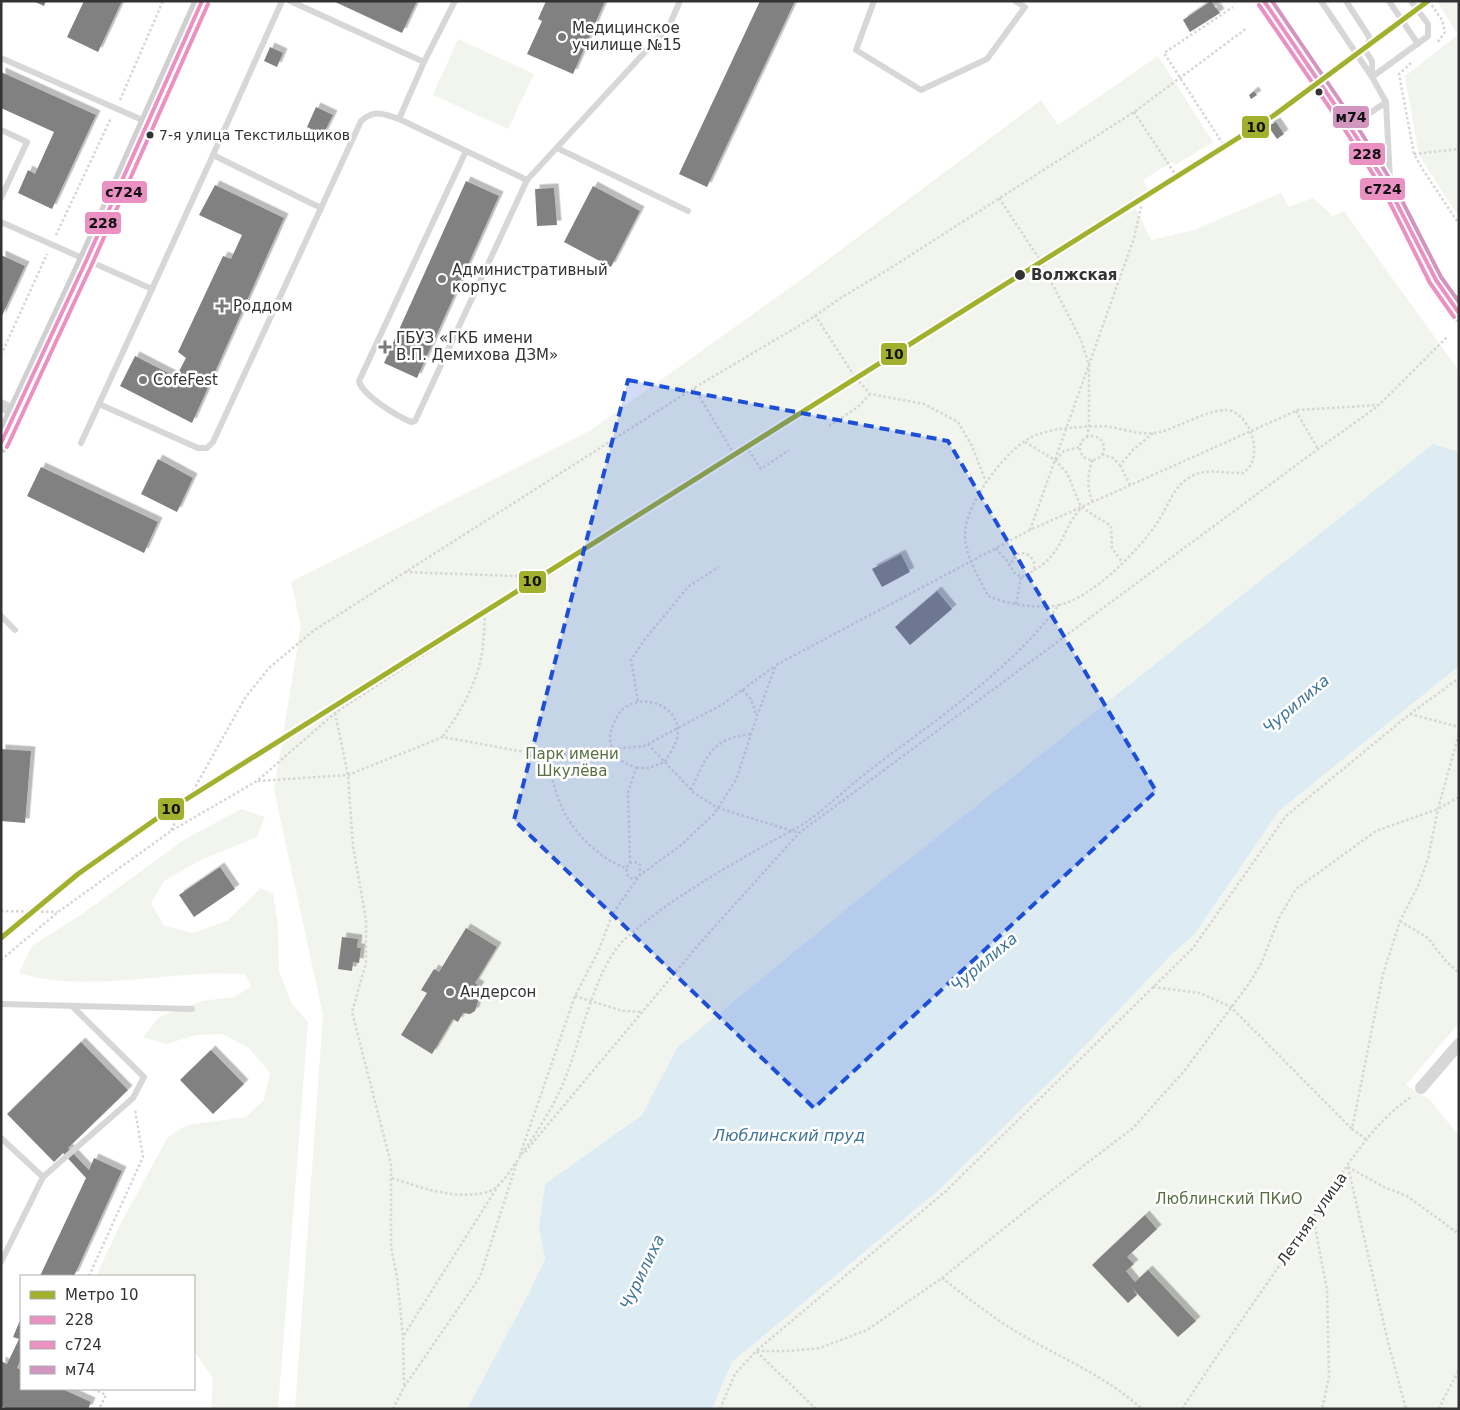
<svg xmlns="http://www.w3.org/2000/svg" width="1460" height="1410" viewBox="0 0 1460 1410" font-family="'DejaVu Sans',sans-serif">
	<defs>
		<filter id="shadow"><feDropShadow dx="4.5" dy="-4.5" stdDeviation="0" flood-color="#0004"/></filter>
	</defs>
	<rect width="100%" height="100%" fill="#fff"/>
	<g fill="#f1f5ed">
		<path d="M1437 1H1459V217L1419 155 1405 76 1458 35Z"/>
		<path d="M458 39 534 74 508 129 433 95Z"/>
		<path d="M1158 56 1213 142 1175 165 1172 162 1143 180 1148 189 1132 200 1151 240 1194 230 1281 193 1289 207 1313 198 1333 216 1344 211 1459 371V452L1433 444 652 1097 642 1115 545 1184 539 1227 545 1259 529 1293 467 1409H295L323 1015 274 790 301 626 291 582 591 430 798 282 1041 100 1058 125Z"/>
		<path d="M1459 666V1023L1406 1085 1430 1100 1459 1136V1409H712L732 1362 940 1189 1062 1070 1171 955 1194 935 1279 811Z"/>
		<path d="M241 809 265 817 257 837 199 861 164 881 151 903 163 925 192 933 227 921 261 888 273 894 278 926 279 972 292 1004 308 1022 278 1409H211L213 1378 194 1351V1276H96L121 1223 168 1137 187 1125 246 1117 264 1100 270 1073 249 1048 223 1034 196 1035 166 1044 143 1037 159 1017 202 1001 234 997 251 987 245 974C232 974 219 973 206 974 144 976 79 991 19 973L32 946 82 914 184 840Z"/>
	</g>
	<path fill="#ddebf3" d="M1433 444 1459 452V666L1279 811 1194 935 1171 955 1062 1070 940 1189 732 1362 712 1409H467L529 1293 545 1259 539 1227 545 1184 642 1115 677 1048 860 898Z"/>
	<g fill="#818181" filter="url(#shadow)">
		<path d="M33 1H46L44 6Z"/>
		<path d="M84 1H122L98 52 67 37Z"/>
		<path d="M333 1H417L402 33Z"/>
		<path d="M546 1H605L573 74 527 54 542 21 538 19Z"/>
		<path d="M760 1H795L707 187 679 174Z"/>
		<path d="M1211 1 1220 13 1190 32 1183 20Z"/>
		<path d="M270 47 283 53 277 67 264 61Z"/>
		<path d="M1 72 96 115 52 209 18 193 28 170 35 174 54 132 1 108Z"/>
		<path d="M1254 91 1257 95 1251 99 1249 95Z"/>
		<path d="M316 107 333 115 323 135 307 127Z"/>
		<path d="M1276 122 1284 134 1277 139 1268 126Z"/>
		<path d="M466 181 499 196 417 378 384 363Z"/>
		<path d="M215 185 284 218 192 423 120 386 135 356 176 377 186 358 178 352 223 256 231 259 242 235 199 215Z"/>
		<path d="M593 186 640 211 611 267 564 242Z"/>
		<path d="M554 188 557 225 537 226 535 189Z"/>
		<path d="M1 255 25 266 1 318Z"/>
		<path d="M158 459 193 478 177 512 141 494Z"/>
		<path d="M41 467 158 522 144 553 27 496Z"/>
		<path d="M901 554 910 572 882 587 872 569Z"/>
		<path d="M937 591 952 609 910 645 895 627Z"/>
		<path d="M1 749 31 751 25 823 1 821Z"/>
		<path d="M220 867 235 889 194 917 179 895Z"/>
		<path d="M466 928 497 947 475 983 480 986 474 995 478 1001 475 1011 470 1014 463 1013 458 1022 453 1019 432 1054 401 1035 427 993 421 990 434 969 439 972Z"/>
		<path d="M342 937 358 939 357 948H361L359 963 353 962 352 971 338 969Z"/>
		<path d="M81 1042 128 1090 68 1148 89 1170 94 1158 122 1171 74 1276H40L86 1178 63 1153 54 1162 7 1114Z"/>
		<path d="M211 1050 244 1084 213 1114 180 1080Z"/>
		<path d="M1145 1215 1157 1229 1127 1257 1134 1264 1126 1271 1135 1282 1148 1270 1196 1321 1178 1337 1132 1288 1137 1295 1128 1303 1092 1265Z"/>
		<path d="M21 1318V1359L17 1368 21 1370V1389H62L91 1402 88 1409H7L1 1406V1361L7 1364 19 1339 13 1337Z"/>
	</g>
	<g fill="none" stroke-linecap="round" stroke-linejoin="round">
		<g stroke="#d6d6d6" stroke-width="2.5" stroke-dasharray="2.5 2.5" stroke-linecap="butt">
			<path d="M1429 1 1442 20 1445 32 1437 43"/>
			<path d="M1215 7 1224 1"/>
			<path d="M1411 63 1399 74 1414 154 1423 170 1459 224"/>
			<path d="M120 100 163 1"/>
			<path d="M1134 112 1175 174"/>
			<path d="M1223 144 1164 53 1233 7"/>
			<path d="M1414 154 1459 149"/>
			<path d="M999 198 1040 260 1081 340 1089 365V427L1087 437"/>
			<path d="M56 235 111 118"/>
			<path d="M815 315 855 377 870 394 924 404 958 422 972 446 986 482"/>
			<path d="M1 355 47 254"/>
			<path d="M694 388 734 454"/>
			<path d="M1296 411 1318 449"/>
			<path d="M829 426 858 407 869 395"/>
			<circle cx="1092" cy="448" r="12"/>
			<path d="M1025 442 1055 460 1067 473 1081 507 1111 526 1112 548 1122 562"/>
			<path d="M746 446 761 469 789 450"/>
			<path d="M1102 454 1113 458 1120 465 1133 450 1153 433"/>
			<path d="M1056 460 1064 451 1080 447"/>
			<path d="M1092 460C1088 474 1086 488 1093 502"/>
			<path d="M1120 465 1130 485"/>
			<path d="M1030 530 1134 238 1144 194"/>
			<path d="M996 548C1003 558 1010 562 1013 572L1021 577C1052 571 1021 536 1011 564"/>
			<path d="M1034 570C1063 554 1060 533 1080 509"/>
			<path d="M405 572 542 577"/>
			<path d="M1016 604 1021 577"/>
			<path d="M742 690 751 699 756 714"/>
			<path d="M638 701 631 660 645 639 689 586 719 567"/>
			<path d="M335 713 348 775 353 846 366 920V963L352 1012 391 1164V1247L397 1277 403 1336 404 1386"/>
			<path d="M1410 714 1459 727"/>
			<path d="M443 736C460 713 475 686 481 658 484 644 484 629 485 614"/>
			<path d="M648 744 694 793 718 808 799 833"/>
			<path d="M546 756C552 777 557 803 570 822 583 841 603 860 626 868L630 863 635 862 640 865V875L633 879 628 876 626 868"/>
			<path d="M258 781 348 775 443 737 546 756 644 746 723 704 775 666"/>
			<path d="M691 790C707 756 710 739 751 734"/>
			<path d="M171 830 245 698 269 668 313 631 694 388 812 318 839 299 889 269 1134 112 1247 28"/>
			<path d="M630 863 628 793 636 768C620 761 612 758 610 739 610 732 612 727 615 721 629 685 689 703 676 742 673 749 668 756 665 762L648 768H636"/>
			<path d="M1 911 57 912"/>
			<path d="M1400 921 1428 938 1445 960 1459 973"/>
			<path d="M1 960 58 912 171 831 257 781 335 713 542 577 734 454 1294 99"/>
			<path d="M1153 987 1200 993 1231 1007 1352 1129"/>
			<path d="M575 996 623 1011 643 1012"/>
			<path d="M1366 1139 1352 1129 1383 974 1400 921 1418 886 1428 859 1438 809 1459 733"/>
			<path d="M525 1152 700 943 799 833 1318 449 1378 406"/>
			<path d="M520 1155 575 996 598 952 613 913 640 875 680 846 714 814 736 780 757 716 776 665 1030 530 1298 410 1379 405 1448 336"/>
			<path d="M1348 1167 1388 1342 1406 1409"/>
			<path d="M1348 1167 1384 1187 1407 1196 1459 1234"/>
			<path d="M392 1178C422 1188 452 1199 484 1193 499 1190 509 1173 517 1161 537 1132 556 1104 568 1071 582 1034 596 968 623 941 664 903 712 876 760 848 774 840 790 832 805 823 829 806 851 784 875 766 940 717 1009 671 1059 605 1091 599 1140 549 1157 523 1168 507 1173 487 1190 477 1207 467 1225 474 1243 473 1246 470 1251 467 1252 462 1258 445 1251 422 1234 412 1219 403 1178 428 1160 432 1144 436 1126 430 1111 427 1098 425 1082 427 1069 428 1059 428 1046 432 1036 435 1008 446 966 502 965 533 964 555 979 577 988 596 1010 605 1036 609 1059 605"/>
			<path d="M1313 1217 1327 1289 1329 1377 1322 1409"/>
			<path d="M89 1276 143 1157 135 1110"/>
			<path d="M942 1278C969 1299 997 1321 1027 1338 1066 1360 1108 1378 1142 1409"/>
			<path d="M404 1335 498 1186"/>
			<path d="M93 1389 106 1395 99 1409"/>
			<path d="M393 1409 404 1387 480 1277 517 1162"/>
			<path d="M720 1409 735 1374 756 1351H790L820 1348 867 1330 942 1278 1057 1186 1133 1128 1185 1070 1250 982 1261 964 1279 918 1296 889 1376 831 1438 809 1459 797"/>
			<path d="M816 1409 756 1351 946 1191 1193 948 1286 816 1410 714 1459 678"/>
			<path d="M1182 1409C1224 1344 1269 1281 1313 1217 1342 1175 1368 1126 1411 1097"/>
			<path d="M1439 1409 1444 1398 1459 1370"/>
		</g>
		<g stroke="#d7d7d7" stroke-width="6">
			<path d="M290 1 424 62"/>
			<path d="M874 1 856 50 921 90 987 59 1025 7 1015 1"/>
			<path d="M1321 1 1372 77 1386 102 1390 181"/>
			<path d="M1346 1 1370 38 1365 50 1372 61V76"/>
			<path d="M1389 1 1418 44"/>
			<path d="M1 58 147 122"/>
			<path d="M1372 77 1428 36V24L1411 1"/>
			<path d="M399 119 527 180"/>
			<path d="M1350 127 1386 102"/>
			<path d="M1 130 27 142 1 198"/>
			<path d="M557 148 688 211"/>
			<path d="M466 151 359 381C362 395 397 416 411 422L415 421 527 180 669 26 680 1"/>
			<path d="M213 155 282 1"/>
			<path d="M1 222 152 289 213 155 321 208 361 121C375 109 383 114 399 119L424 62 455 1"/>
			<path d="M99 404 198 448H207L213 442 321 208"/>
			<path d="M81 443 152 289"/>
			<path d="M1 616 15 630"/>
			<path d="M1 1004 192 1009"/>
			<path d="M1 1138 43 1177 1 1262"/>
			<path d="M43 1177 133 1098 144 1077 72 1006"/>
		</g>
		<g stroke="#d7d7d7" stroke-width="12">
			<path d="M1 405 15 412"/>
			<path d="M1421 1088 1459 1044"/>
		</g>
		<g stroke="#d0d0d0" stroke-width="18">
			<path d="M1264 1 1350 127 1390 190 1436 280 1459 313"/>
			<path d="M1 444 87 259 202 1"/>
		</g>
		<defs>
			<g id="bus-1">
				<path d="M1264 1 1350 127 1390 190 1436 280 1459 313"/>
				<path d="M1 443 87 259 202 1"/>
			</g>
			<g id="bus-2">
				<path d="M1259 5 1345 130 1385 193 1430 283 1454 317"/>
				<path d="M7 447 93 262 208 4"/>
			</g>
			<path id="bus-3" d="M1272 1 1355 123 1395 187 1441 277 1459 302"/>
		</defs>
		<use href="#bus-1" stroke="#fff" stroke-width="8"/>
		<use href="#bus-2" stroke="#fff" stroke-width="8"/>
		<use href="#bus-3" stroke="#fff" stroke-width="8"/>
		<use href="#bus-1" stroke="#eb90c2" stroke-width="4"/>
		<use href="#bus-2" stroke="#eb90c2" stroke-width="4"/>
		<use href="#bus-3" stroke="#d295bf" stroke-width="4"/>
		<defs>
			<path id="metro-1" d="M1 938 78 874 166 812 1273 116 1428 1"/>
		</defs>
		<use href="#metro-1" stroke="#fff" stroke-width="9"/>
		<use href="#metro-1" stroke="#a2b12d" stroke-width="5"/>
	</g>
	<path fill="#1d4ed8" fill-opacity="0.2" stroke="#1d4ed8" stroke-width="4" stroke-dasharray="10 6" stroke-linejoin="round" d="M628 380 948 441 1156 791 814 1108 514 820Z"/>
	<g fill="#7a7a7a" stroke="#fff" stroke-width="2">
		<circle cx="562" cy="37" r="5"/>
		<circle cx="442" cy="279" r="5"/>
		<path d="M219.5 298.5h5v5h5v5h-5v5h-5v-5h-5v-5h5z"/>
		<path d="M382.5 339.5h5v5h5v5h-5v5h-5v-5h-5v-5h5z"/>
		<circle cx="143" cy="380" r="5"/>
		<circle cx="450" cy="992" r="5"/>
	</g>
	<g fill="#333" stroke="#fff" stroke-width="2">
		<circle cx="1319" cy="92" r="4.5"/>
		<circle cx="150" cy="135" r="4.5"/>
		<circle cx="1020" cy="275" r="6"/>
	</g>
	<g text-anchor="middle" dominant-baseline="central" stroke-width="5" stroke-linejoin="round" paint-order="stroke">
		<g font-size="14" fill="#333" stroke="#fff" text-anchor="start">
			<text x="159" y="135">7-я улица Текстильщиков</text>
		</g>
		<g font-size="15" fill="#333" stroke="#fff" text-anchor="start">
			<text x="572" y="28">Медицинское<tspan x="572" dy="17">училище №15</tspan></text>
			<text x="452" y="270">Административный<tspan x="452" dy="17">корпус</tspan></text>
			<text x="233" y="306">Роддом</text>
			<text x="396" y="338">ГБУЗ «ГКБ имени<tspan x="396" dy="17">В.П. Демихова ДЗМ»</tspan></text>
			<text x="153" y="380">CofeFest</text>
			<text x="460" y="992">Андерсон</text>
		</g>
		<g font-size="15" font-weight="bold" fill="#333" stroke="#fff" text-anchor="start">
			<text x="1031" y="275">Волжская</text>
		</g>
		<g font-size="15" fill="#56703f" stroke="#fff">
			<text x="572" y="754">Парк имени<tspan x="572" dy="17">Шкулёва</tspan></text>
			<text x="1229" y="1199">Люблинский ПКиО</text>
		</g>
		<g font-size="15" fill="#333" stroke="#fff">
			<text transform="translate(1312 1219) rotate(-55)">Летняя улица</text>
		</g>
		<g font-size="16" font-style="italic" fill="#3f7597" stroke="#fff">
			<text transform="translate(1296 704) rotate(-40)">Чурилиха</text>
			<text transform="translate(984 962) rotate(-40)">Чурилиха</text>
			<text x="789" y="1135">Люблинский пруд</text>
			<text transform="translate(642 1272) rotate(-64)">Чурилиха</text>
		</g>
	</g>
	<g stroke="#fff" stroke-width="2">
		<rect x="1332" y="105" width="38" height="24" rx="5" fill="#d295bf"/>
		<rect x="1241" y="115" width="29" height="24" rx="5" fill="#a2b12d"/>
		<rect x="1348" y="142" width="38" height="24" rx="5" fill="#eb90c2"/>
		<rect x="1359" y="177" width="47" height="24" rx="5" fill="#eb90c2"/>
		<rect x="101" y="180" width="47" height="24" rx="5" fill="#eb90c2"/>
		<rect x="84" y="211" width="38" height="24" rx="5" fill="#eb90c2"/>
		<rect x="880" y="342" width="28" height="24" rx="5" fill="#a2b12d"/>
		<rect x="518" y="570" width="29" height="24" rx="5" fill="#a2b12d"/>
		<rect x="157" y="797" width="28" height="24" rx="5" fill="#a2b12d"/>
	</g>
	<g font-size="14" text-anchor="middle" font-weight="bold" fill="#111">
		<text x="1351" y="122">м74</text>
		<text x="1256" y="132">10</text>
		<text x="1367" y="159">228</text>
		<text x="1383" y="194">с724</text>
		<text x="124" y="197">с724</text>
		<text x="103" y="228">228</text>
		<text x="894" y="359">10</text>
		<text x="532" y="586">10</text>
		<text x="171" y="814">10</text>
	</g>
	<rect width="1460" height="1410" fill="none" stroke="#333333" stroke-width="5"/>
	<rect x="20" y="1275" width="175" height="115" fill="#ffffff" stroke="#adadad"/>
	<rect x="30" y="1291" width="25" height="8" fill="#a2b12d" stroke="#adadad"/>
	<text x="65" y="1300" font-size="15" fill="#333333">Метро 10</text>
	<rect x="30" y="1316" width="25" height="8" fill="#eb90c2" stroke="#adadad"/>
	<text x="65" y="1325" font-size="15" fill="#333333">228</text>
	<rect x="30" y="1341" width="25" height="8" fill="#eb90c2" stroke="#adadad"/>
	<text x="65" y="1350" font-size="15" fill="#333333">с724</text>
	<rect x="30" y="1366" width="25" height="8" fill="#d295bf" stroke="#adadad"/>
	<text x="65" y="1375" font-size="15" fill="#333333">м74</text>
</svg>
